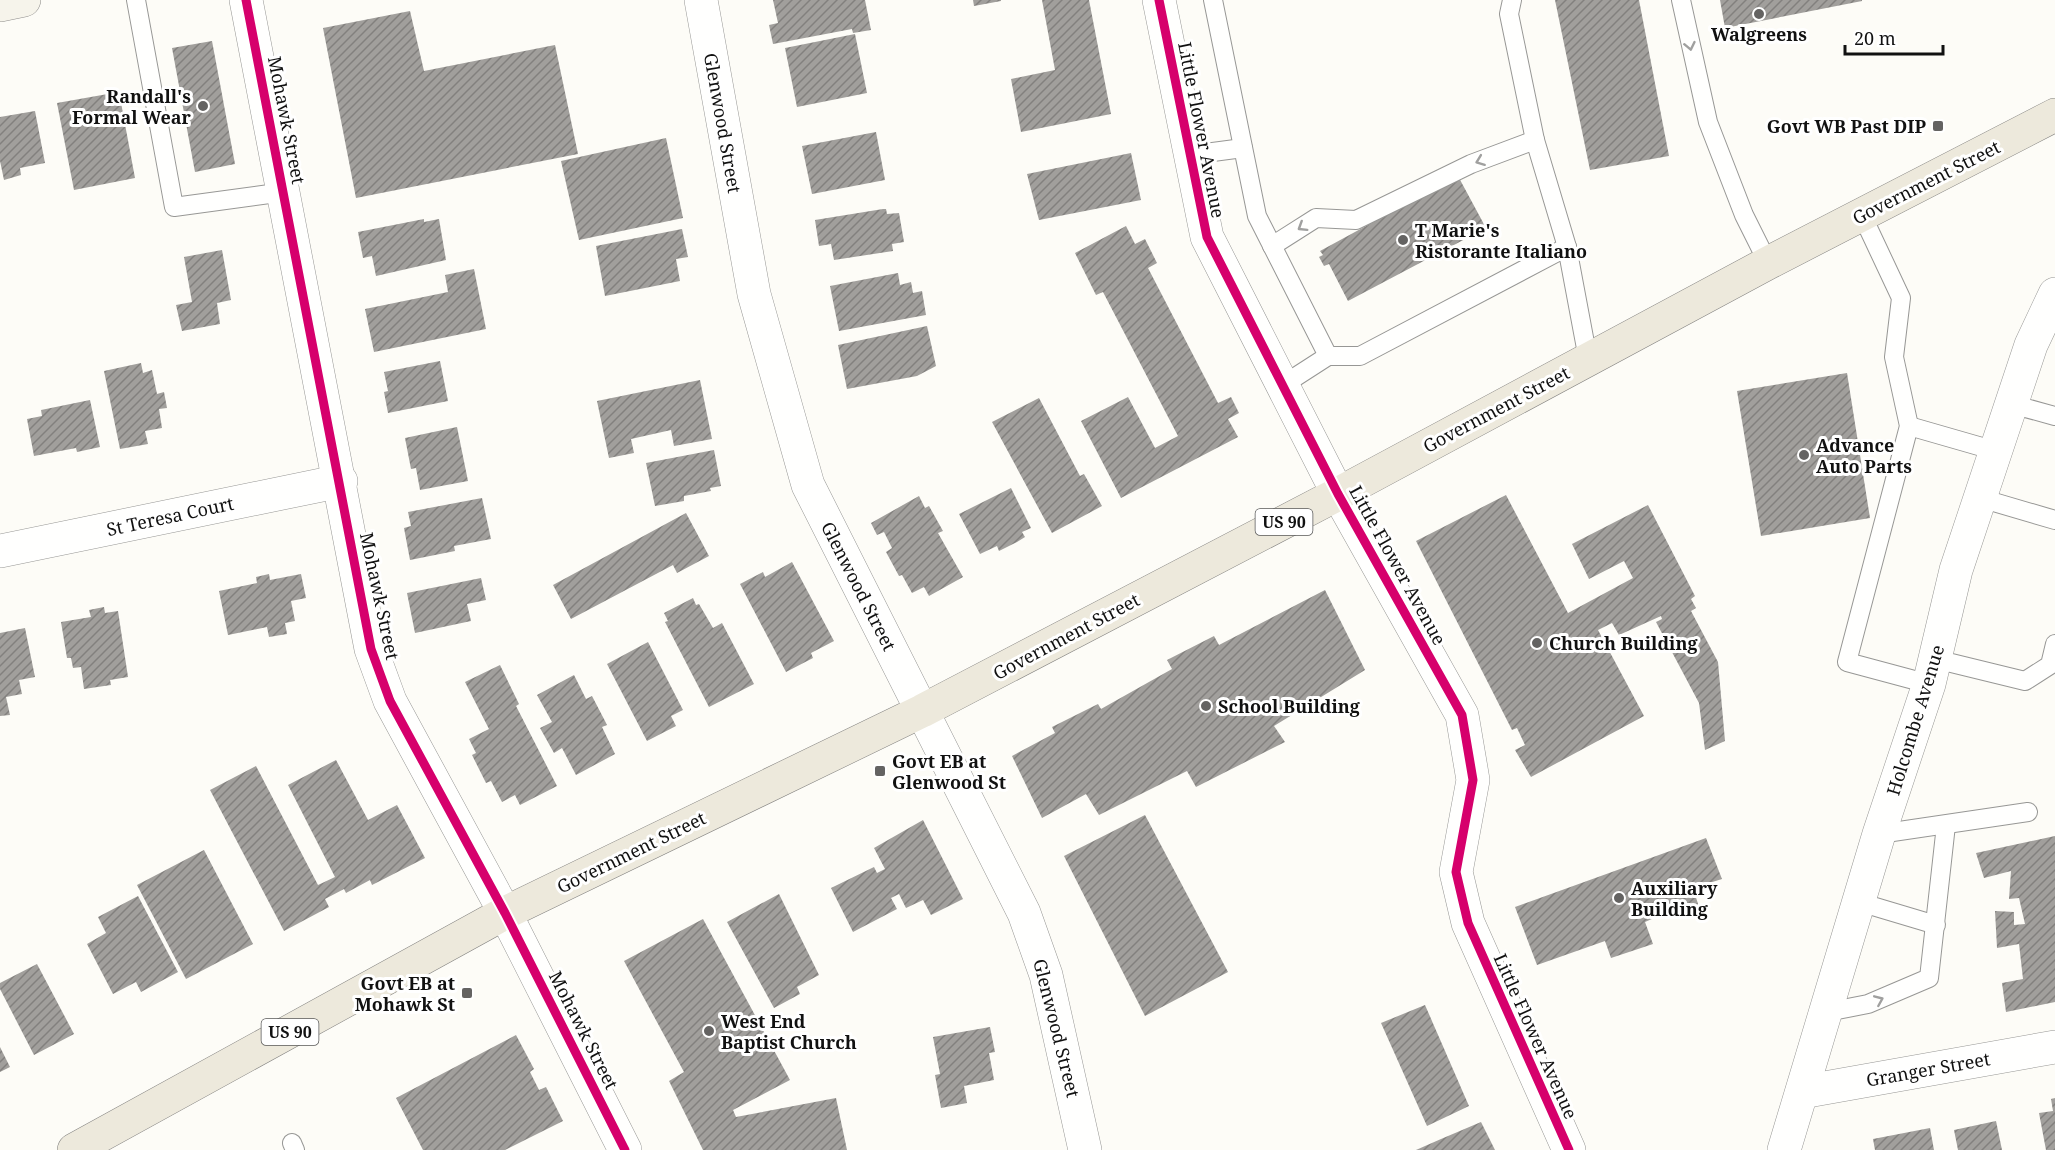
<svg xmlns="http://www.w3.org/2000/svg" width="2055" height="1150" viewBox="0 0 2055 1150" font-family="'Noto Serif',serif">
	<defs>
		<pattern id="building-hatch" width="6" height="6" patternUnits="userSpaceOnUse" patternTransform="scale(1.5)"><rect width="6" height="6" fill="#a19f9c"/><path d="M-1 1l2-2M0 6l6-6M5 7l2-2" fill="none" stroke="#82807e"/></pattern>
	</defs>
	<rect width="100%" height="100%" fill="#fdfcf7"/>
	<g fill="url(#building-hatch)">
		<path d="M773 0H865L871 30 853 33 852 29 773 44 769 25 778 23Z"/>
		<path d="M973 0H1001V1L974 6Z"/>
		<path d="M1042 0H1089L1111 114 1021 132 1011 79 1055 70Z"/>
		<path d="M1555 0H1639L1669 156 1590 170Z"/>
		<path d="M1720 0H1862V1L1725 28Z"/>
		<path d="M410 11 424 71 555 45 578 154 356 198 323 28Z"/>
		<path d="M855 34 867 93 797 107 785 48Z"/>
		<path d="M212 41 235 164 195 172 172 48Z"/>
		<path d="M119 92 135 178 74 190 57 103Z"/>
		<path d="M35 111 45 163 20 168 21 175 4 180 0 161V117Z"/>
		<path d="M876 132 885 180 812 194 802 146Z"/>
		<path d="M666 138 683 218 579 240 561 161Z"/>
		<path d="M1131 153 1141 200 1039 220 1027 174Z"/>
		<path d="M1458 176 1486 228 1348 301 1329 264 1324 266 1319 257 1323 255 1320 251Z"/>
		<path d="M883 209H886L887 214 899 213 904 242 892 244 893 251 834 260 831 244 819 246 815 220Z"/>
		<path d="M424 219V222L439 219 446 260 376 276 372 256 363 258 358 232Z"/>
		<path d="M1126 226 1135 244 1145 239 1157 263 1148 268 1218 403 1231 397 1239 413 1228 419 1238 437 1121 498 1081 421 1128 397 1155 448 1178 436 1103 292 1096 295 1075 253Z"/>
		<path d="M682 229 688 257 676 259 680 281 605 296 596 246Z"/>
		<path d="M222 250 231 300 217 303 220 324 182 331 176 305 192 302 184 257Z"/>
		<path d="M474 269 486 329 374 352 365 309 448 292 445 275Z"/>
		<path d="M898 273 900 285 911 282 913 293 922 291 926 315 839 331 830 286Z"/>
		<path d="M927 326 936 366 917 376 847 389 838 345Z"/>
		<path d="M440 361 448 401 388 413 384 392 388 391 384 372Z"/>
		<path d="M141 363 143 373 152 370 157 394 164 392 167 408 159 409 162 428 145 431 148 444 120 449 104 371Z"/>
		<path d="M1847 373 1870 518 1761 536 1737 391Z"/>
		<path d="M700 380 712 439 674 446 671 430 631 439 634 453 609 458 597 401Z"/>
		<path d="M1039 398 1080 476 1084 474 1102 506 1052 533 992 422Z"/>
		<path d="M90 400 100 447 77 452 76 448 34 456 27 419 42 416 41 410Z"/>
		<path d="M457 427 468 481 420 490 416 468 411 469 405 438Z"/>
		<path d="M714 450 721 486 710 488 711 491 684 496V501L655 506 646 463Z"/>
		<path d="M1011 488 1031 528 1022 532 1025 537 1017 542 999 551 997 546 980 554 959 514Z"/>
		<path d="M1506 495 1568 613 1633 578 1624 561 1589 579 1572 544 1648 505 1695 596 1691 599 1696 608 1691 611 1718 662 1725 741 1705 750 1699 703 1656 622 1662 619 1661 616 1619 635 1612 623 1598 630 1644 716 1531 777 1515 750 1525 745 1517 728 1512 730 1416 541Z"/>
		<path d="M919 496 925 508 929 506 943 531 938 533 963 577 929 596 924 587 912 593 902 575 899 576 886 552 892 548 884 532 877 535 871 523Z"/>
		<path d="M482 498 491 539 454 546 455 551 410 560 404 528 411 526 408 512Z"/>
		<path d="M686 513 709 556 677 573 673 565 571 619 553 585Z"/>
		<path d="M792 562 834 641 811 653 813 658 786 672 740 584 763 572 765 577Z"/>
		<path d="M269 574 270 580 301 574 306 598 291 601 295 621 285 623 287 634 269 637 267 627 228 635 219 591 257 583 256 577Z"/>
		<path d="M481 578 486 600 467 604 471 621 415 633 407 593Z"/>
		<path d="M1325 590 1365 670 1274 726 1285 742 1196 787 1187 771 1099 815 1086 794 1042 818 1012 756 1055 733 1052 727 1098 704 1101 709 1172 669 1167 660 1214 636 1219 645Z"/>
		<path d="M693 598 696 605 699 604 713 628 722 623 754 684 709 707 665 622 668 621 664 613Z"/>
		<path d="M104 607 105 613 118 611 128 677 110 680 111 685 84 689 81 667 73 668 71 658H67L61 622 91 617 89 610Z"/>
		<path d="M25 628 35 677 19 680 22 694 6 697 10 715 0 716V633Z"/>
		<path d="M648 642 683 710 671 716 676 726 647 741 607 664Z"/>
		<path d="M500 665 519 704 516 706 557 786 520 805 515 795 502 802 491 781 486 783 472 755 476 753 469 739 489 729 465 682Z"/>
		<path d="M574 675 586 699 592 696 605 721 607 725 602 727 615 754 576 775 562 748 554 753 540 728 552 722 537 695Z"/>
		<path d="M336 760 368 820 397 805 425 858 372 885 370 880 346 893 344 889 325 899 329 907 284 931 210 790 256 766 318 885 335 877 288 785Z"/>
		<path d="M1145 815 1228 972 1145 1016 1064 856Z"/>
		<path d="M923 820 963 899 931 915 923 900 906 908 899 894 891 898 897 909 853 932 831 888 874 867 877 873 885 869 874 848Z"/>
		<path d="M2055 836V1002L2006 1012 2002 983 2023 979 2019 944 1997 948 1995 911 2014 912V925L2025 924 2019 898 2009 899 2011 871 1984 878 1976 853Z"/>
		<path d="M1706 838 1722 879 1693 888 1699 907 1678 915 1677 908 1645 922 1653 944 1611 958 1605 941 1537 965 1515 907Z"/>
		<path d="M204 850 253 944 186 979 137 885Z"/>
		<path d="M779 894 819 975 797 987 800 994 774 1008 727 922Z"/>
		<path d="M138 896 178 972 141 992 136 982 113 994 87 944 106 933 98 917Z"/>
		<path d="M703 919 790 1080 733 1110 736 1117 836 1098 847 1150H703L669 1081 684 1072 624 961Z"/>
		<path d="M37 964 74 1034 34 1055 0 989V983Z"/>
		<path d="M1425 1005 1469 1106 1427 1126 1381 1023Z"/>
		<path d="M990 1027 995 1052 989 1053 994 1080 964 1086 967 1103 941 1108 935 1075 940 1074 933 1037Z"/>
		<path d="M516 1035 534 1069 530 1072 539 1090 546 1087 563 1121 505 1150H423L396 1098Z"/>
		<path d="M0 1047 10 1067 0 1072Z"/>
		<path d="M2055 1098V1150H2046L2039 1113 2053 1111 2051 1099Z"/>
		<path d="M1996 1121 2002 1150H1958L1954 1130Z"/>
		<path d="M1481 1122 1495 1150H1416L1441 1139Z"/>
		<path d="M1930 1128 1934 1150H1875L1873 1139Z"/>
	</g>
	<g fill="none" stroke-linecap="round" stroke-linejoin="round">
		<defs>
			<g id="service">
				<path d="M136 0 174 207 284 192"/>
				<path d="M1213 0 1257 216 1328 356H1360L1567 247"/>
				<path d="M1512 0 1509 14 1535 140 1567 247 1588 359"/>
				<path d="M1681 0 1708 122 1744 215 1768 263"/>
				<path d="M1190 155 1243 148"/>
				<path d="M1862 215 1901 298 1894 357 1909 426 1847 662 1929 684"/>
				<path d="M1272 246 1316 218 1356 220 1471 164 1535 140"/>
				<path d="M1283 385 1328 356"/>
				<path d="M2011 404 2055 416"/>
				<path d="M1909 426 1996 451"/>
				<path d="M1980 498 2055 520"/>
				<path d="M1935 659 2025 681 2050 665 2055 644"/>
				<path d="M1879 834 2028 812"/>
				<path d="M1859 902 1936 925"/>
				<path d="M1827 1012 1868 1004 1929 978 1946 825"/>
				<path d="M292 1143 295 1150"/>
			</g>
			<g id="minor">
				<path d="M246 0 371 649 390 701 505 913 625 1150"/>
				<path d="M701 0 754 294 808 485 1024 913 1046 975 1085 1150"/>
				<path d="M1159 0 1207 237 1338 494 1462 715 1473 780 1456 872 1468 923 1569 1150"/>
				<path d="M0 551 341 481"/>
				<path d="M1802 1092 2055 1047"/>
			</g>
			<path id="tertiary" d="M1784 1150 1879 834 1929 684 1956 570 2031 345 2055 294"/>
			<path id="secondary" d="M0 5 24 0"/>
			<path id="primary" d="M74 1150 505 913 922 711 1338 494 1768 263 2055 115"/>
		</defs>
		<use href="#service" stroke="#979795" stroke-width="20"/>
		<use href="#minor" stroke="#979795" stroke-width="34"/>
		<use href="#tertiary" stroke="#979795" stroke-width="34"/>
		<use href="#secondary" stroke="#8e8d8b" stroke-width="34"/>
		<use href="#primary" stroke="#858482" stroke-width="34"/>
		<use href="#service" stroke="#fffffe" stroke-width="18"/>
		<use href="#minor" stroke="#fffffe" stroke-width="33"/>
		<use href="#tertiary" stroke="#fffffe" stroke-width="33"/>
		<use href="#secondary" stroke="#f6f4eb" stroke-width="33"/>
		<use href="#primary" stroke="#ede9dc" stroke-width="33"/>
		<defs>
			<g id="cycleway">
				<path d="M246 0 371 649 390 701 505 913 625 1150"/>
				<path d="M1159 0 1207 237 1338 494 1462 715 1473 780 1456 872 1468 923 1569 1150"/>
			</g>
		</defs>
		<use href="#cycleway" stroke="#fff" stroke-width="13"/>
		<use href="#cycleway" stroke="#d6006c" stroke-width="9"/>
	</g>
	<defs><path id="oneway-chevron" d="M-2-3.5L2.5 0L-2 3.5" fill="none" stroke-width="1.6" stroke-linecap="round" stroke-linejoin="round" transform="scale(1.5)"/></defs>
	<g stroke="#a0a09f">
		<use href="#oneway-chevron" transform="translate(1690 46) rotate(78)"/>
		<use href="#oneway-chevron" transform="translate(1480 161) rotate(159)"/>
		<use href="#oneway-chevron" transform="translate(1302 227) rotate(148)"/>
		<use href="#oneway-chevron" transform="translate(1879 1000) rotate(-23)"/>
	</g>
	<g fill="#646362" stroke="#fff" stroke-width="2">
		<circle cx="1759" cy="14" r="6"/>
		<circle cx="203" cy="106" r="6"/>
		<rect x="1932" y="120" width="12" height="12" rx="3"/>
		<circle cx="1403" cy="240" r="6"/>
		<circle cx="1804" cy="455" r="6"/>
		<circle cx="1537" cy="643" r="6"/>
		<circle cx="1206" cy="706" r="6"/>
		<rect x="874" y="765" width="12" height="12" rx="3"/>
		<circle cx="1619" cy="898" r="6"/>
		<rect x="461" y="987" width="12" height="12" rx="3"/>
		<circle cx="709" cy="1031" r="6"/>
	</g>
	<g text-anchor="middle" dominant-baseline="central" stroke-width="6" stroke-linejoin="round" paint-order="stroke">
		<g fill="#fff" stroke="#585858" stroke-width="1.5">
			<rect x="1255.5" y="509" width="57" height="26" rx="4.5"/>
			<rect x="261.5" y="1019" width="57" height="26" rx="4.5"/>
		</g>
		<g font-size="16" font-weight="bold" fill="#111">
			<text x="1284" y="522">US 90</text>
			<text x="290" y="1032">US 90</text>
		</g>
		<g font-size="18" font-weight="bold" fill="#111" stroke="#fff" text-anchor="start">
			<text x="1759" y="34" text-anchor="middle">Walgreens</text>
			<text x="191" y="96" text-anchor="end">Randall's<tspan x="191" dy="21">Formal Wear</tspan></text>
			<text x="1926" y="126" text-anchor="end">Govt WB Past DIP</text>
			<text x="1415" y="230">T Marie's<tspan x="1415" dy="21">Ristorante Italiano</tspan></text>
			<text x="1816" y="445">Advance<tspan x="1816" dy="21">Auto Parts</tspan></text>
			<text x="1549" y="643">Church Building</text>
			<text x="1218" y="706">School Building</text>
			<text x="892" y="761">Govt EB at<tspan x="892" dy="21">Glenwood St</tspan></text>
			<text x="1631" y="888">Auxiliary<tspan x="1631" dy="21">Building</tspan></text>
			<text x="455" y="983" text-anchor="end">Govt EB at<tspan x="455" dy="21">Mohawk St</tspan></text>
			<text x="721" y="1021">West End<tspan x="721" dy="21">Baptist Church</tspan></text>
		</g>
		<g font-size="18" fill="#111" stroke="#fff">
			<text transform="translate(287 120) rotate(79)">Mohawk Street</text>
			<text transform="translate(723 123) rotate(80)">Glenwood Street</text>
			<text transform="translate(1202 130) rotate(79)">Little Flower Avenue</text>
			<text transform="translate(1926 182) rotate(-27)">Government Street</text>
			<text transform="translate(1496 409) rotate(-28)">Government Street</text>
			<text transform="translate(170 516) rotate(-12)">St Teresa Court</text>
			<text transform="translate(1398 565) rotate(61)">Little Flower Avenue</text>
			<text transform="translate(859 586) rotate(63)">Glenwood Street</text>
			<text transform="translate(380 596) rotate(78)">Mohawk Street</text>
			<text transform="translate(1066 636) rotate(-28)">Government Street</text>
			<text transform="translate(1915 720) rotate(-73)">Holcombe Avenue</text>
			<text transform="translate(631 852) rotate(-26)">Government Street</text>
			<text transform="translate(1057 1028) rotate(76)">Glenwood Street</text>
			<text transform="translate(584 1030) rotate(63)">Mohawk Street</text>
			<text transform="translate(1536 1036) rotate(66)">Little Flower Avenue</text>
			<text transform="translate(1928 1069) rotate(-10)">Granger Street</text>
		</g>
	</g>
	<path d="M1845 45v9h98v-9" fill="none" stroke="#111111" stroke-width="3"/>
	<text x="1854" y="45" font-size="18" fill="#111111" stroke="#ffffff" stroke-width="4.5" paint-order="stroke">20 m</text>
</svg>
